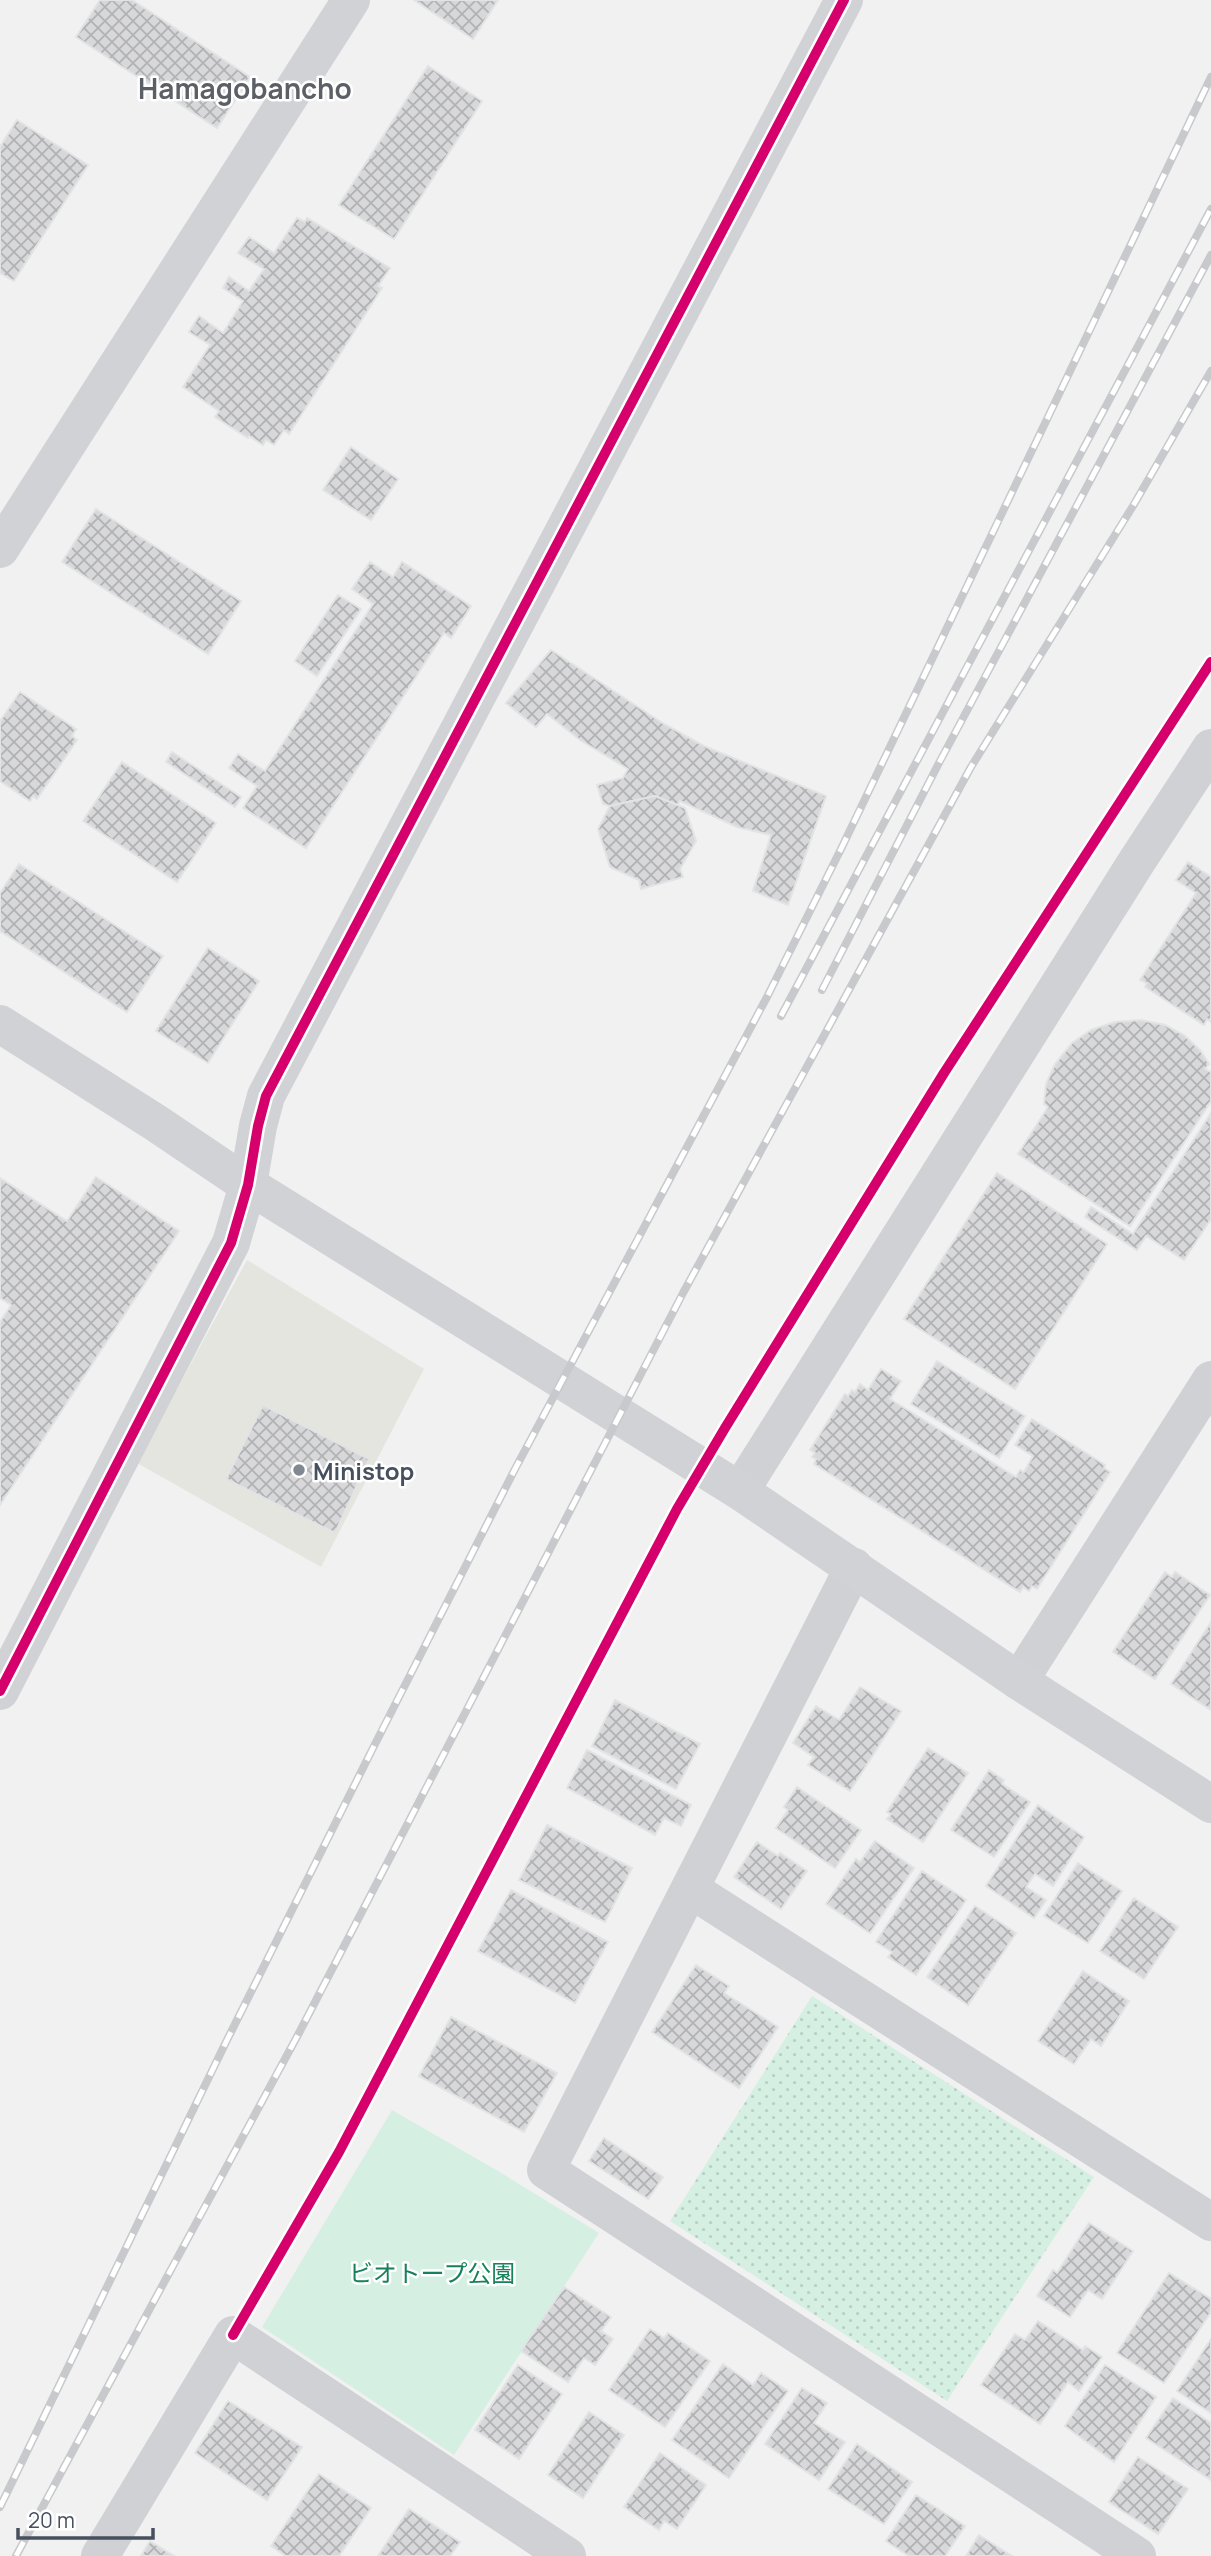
<svg xmlns="http://www.w3.org/2000/svg" width="1211" height="2556" viewBox="0 0 1211 2556" font-family="Manrope,'Noto Sans JP',sans-serif">
	<defs>
		<pattern id="grass-dots" width="8" height="8" patternUnits="userSpaceOnUse" patternTransform="scale(1.75)"><rect width="8" height="8" fill="#d5f0e3"/><path d="M2 2h.1M6 6h.1" fill="none" stroke="#b8d0c5" stroke-width="1.8" stroke-linecap="round"/></pattern>
		<pattern id="building-cross-hatch" width="8" height="8" patternUnits="userSpaceOnUse" patternTransform="scale(1.75)"><rect width="8" height="8" fill="#d8d8da"/><path d="M0 0l8 8M0 8l8-8" fill="none" stroke="#b1b2b4"/></pattern>
	</defs>
	<rect width="100%" height="100%" fill="#f1f1f1"/>
	<path fill="#e5e5df" d="M247 1260 424 1369 321 1567 137 1463Z"/>
	<path fill="url(#grass-dots)" d="M812 1996 1094 2177 947 2401 670 2221Z"/>
	<path fill="#d5f0e3" d="M392 2110 498 2171 599 2233 454 2455 262 2327Z"/>
	<g fill="url(#building-cross-hatch)" stroke="#e2e3e4" stroke-width="2">
		<path d="M100 0H132L250 77 217 128 76 37Z"/>
		<path d="M414 0H498L473 39Z"/>
		<path d="M428 66 482 101 394 239 339 205Z"/>
		<path d="M17 120 88 165 14 281 0 273V147Z"/>
		<path d="M297 218 305 222 307 218 390 268 378 286 382 288 289 434 284 430 274 445 266 440 263 445 249 436 248 438 215 417 219 411 183 387 210 345 189 332 199 316 223 333 243 301 223 288 229 277 249 291 264 269 238 253 249 237 274 253Z"/>
		<path d="M351 447 398 479 371 520 323 490Z"/>
		<path d="M96 509 241 601 208 654 62 562Z"/>
		<path d="M370 562 393 577 402 562 471 606 451 638 444 633 306 848 243 808 257 786 229 768 238 754 265 771 373 604 352 589Z"/>
		<path d="M338 595 361 609 317 676 295 661Z"/>
		<path d="M551 650 664 724 704 746 826 796 788 905 753 891 771 835 737 827 680 801 677 805 655 796 610 806 603 804 597 785 623 778 628 769 580 740 547 714 536 727 506 703Z"/>
		<path d="M20 692 76 729 72 736 77 740 37 799 33 796 30 801 0 781V721Z"/>
		<path d="M172 752 241 797 235 807 166 762Z"/>
		<path d="M122 762 216 823 177 882 83 821Z"/>
		<path d="M655 796 685 808 696 841 680 869 683 877 641 889 639 880 610 867 598 829 610 806Z"/>
		<path d="M1188 862 1211 877V1022L1207 1019 1204 1025 1145 987 1147 983 1140 980 1196 893 1176 880Z"/>
		<path d="M19 864 163 956 127 1012 0 931V893Z"/>
		<path d="M208 948 259 981 208 1063 156 1031Z"/>
		<path d="M1141 1020 1165 1025 1184 1035 1200 1050 1209 1064 1205 1069 1211 1072V1101L1130 1226 1018 1154 1048 1107 1044 1104 1046 1084 1055 1064 1072 1043 1091 1030 1115 1022Z"/>
		<path d="M1211 1113V1219L1184 1260 1146 1236 1137 1250 1085 1217 1091 1207 1133 1234Z"/>
		<path d="M997 1173 1107 1244 1015 1389 904 1319Z"/>
		<path d="M96 1177 179 1231 0 1505V1322L11 1305 0 1298V1178L67 1221Z"/>
		<path d="M937 1361 1025 1416 999 1458 911 1404Z"/>
		<path d="M881 1369 901 1381 890 1399 1016 1477 1020 1470 1024 1472 1033 1456 1015 1445 1032 1419 1105 1465 1104 1468 1110 1472 1037 1589 1032 1586 1029 1591 1023 1587 1020 1592 814 1464 816 1459 812 1457 815 1453 810 1450 845 1394 848 1396 852 1390 855 1392 860 1384 868 1390Z"/>
		<path d="M263 1405 369 1459 335 1533 226 1479Z"/>
		<path d="M1165 1572 1172 1577 1175 1572 1210 1595 1155 1679 1113 1652Z"/>
		<path d="M1211 1622V1710L1171 1684Z"/>
		<path d="M860 1687 901 1711 850 1791 808 1765 814 1757 793 1743 816 1706 839 1720Z"/>
		<path d="M615 1700 700 1744 676 1789 592 1746Z"/>
		<path d="M928 1748 968 1773 923 1842 887 1819 891 1814 887 1812Z"/>
		<path d="M587 1750 691 1805 681 1826 664 1818 655 1835 567 1788Z"/>
		<path d="M989 1770 1004 1780 1002 1784 1030 1802 994 1857 951 1830Z"/>
		<path d="M797 1787 861 1830 835 1868 776 1828 788 1810 784 1807Z"/>
		<path d="M1038 1805 1084 1837 1053 1886 1035 1874 1026 1887 1046 1900 1034 1918 986 1886Z"/>
		<path d="M547 1825 632 1868 605 1922 519 1880Z"/>
		<path d="M875 1841 914 1868 870 1933 826 1904 856 1859 860 1862Z"/>
		<path d="M757 1842 778 1856 780 1853 807 1871 781 1909 734 1877Z"/>
		<path d="M1078 1863 1122 1891 1088 1943 1044 1916Z"/>
		<path d="M922 1871 966 1900 916 1975 888 1957 892 1952 876 1942Z"/>
		<path d="M511 1890 608 1942 575 2003 478 1951Z"/>
		<path d="M1134 1898 1178 1927 1144 1979 1100 1951Z"/>
		<path d="M975 1906 1016 1933 968 2005 927 1977Z"/>
		<path d="M696 1965 729 1986 724 1993 778 2027 739 2088 652 2032Z"/>
		<path d="M1083 1971 1129 2001 1101 2046 1091 2039 1074 2064 1038 2041Z"/>
		<path d="M451 2017 557 2073 524 2132 419 2076Z"/>
		<path d="M604 2138 663 2177 648 2199 589 2161Z"/>
		<path d="M1089 2223 1133 2251 1102 2299 1088 2290 1070 2317 1037 2296 1053 2270 1057 2273Z"/>
		<path d="M1169 2273 1211 2299V2312L1164 2383 1117 2353Z"/>
		<path d="M564 2287 611 2317 601 2331 613 2339 595 2365 584 2358 568 2382 521 2351Z"/>
		<path d="M1038 2321 1083 2350 1085 2346 1102 2357 1079 2391 1068 2382 1040 2424 981 2385 1015 2334 1025 2340Z"/>
		<path d="M650 2329 664 2338 668 2333 710 2361 665 2427 609 2390Z"/>
		<path d="M1211 2339V2413L1177 2391Z"/>
		<path d="M723 2364 753 2385 761 2373 788 2391 729 2478 672 2440Z"/>
		<path d="M518 2365 562 2394 519 2459 475 2430Z"/>
		<path d="M1105 2365 1156 2397 1114 2462 1065 2426Z"/>
		<path d="M802 2388 827 2403 814 2423 845 2442 819 2480 765 2444Z"/>
		<path d="M1173 2398 1211 2423V2480L1146 2438Z"/>
		<path d="M228 2401 302 2447 267 2500 195 2453Z"/>
		<path d="M589 2412 624 2435 583 2498 548 2475Z"/>
		<path d="M857 2444 912 2482 884 2524 828 2489Z"/>
		<path d="M660 2453 706 2485 677 2529 664 2521 659 2530 624 2507Z"/>
		<path d="M1138 2457 1188 2489 1158 2534 1109 2502Z"/>
		<path d="M319 2474 371 2508 339 2556H286L271 2546Z"/>
		<path d="M916 2495 965 2526 945 2556H909L886 2541Z"/>
		<path d="M409 2509 460 2542 450 2556H378Z"/>
		<path d="M979 2535 1012 2556H966Z"/>
		<path d="M150 2541 174 2556H141Z"/>
	</g>
	<g fill="none" stroke-linecap="round" stroke-linejoin="round">
		<g stroke="#cfd1d4" stroke-width="38">
			<path d="M740 1491 1137 861 1211 748"/>
			<path d="M854 1567 546 2170 1137 2556"/>
			<path d="M1019 1681 1211 1380"/>
			<path d="M690 1889 1211 2222"/>
			<path d="M100 2556 233 2335 567 2556"/>
		</g>
		<g stroke="#d0d2d5" stroke-width="38">
			<path d="M0 549 351 0"/>
			<path d="M0 1024 156 1123 248 1185 740 1491 1019 1681 1211 1804"/>
			<path d="M0 1691 231 1243 248 1185 258 1126 266 1096 844 0"/>
		</g>
		<defs>
			<g id="rail">
				<path d="M822 990 940 761 1211 255"/>
				<path d="M781 1016 1211 209"/>
				<path d="M0 2507 227 2040 373 1748 515 1469 767 997 841 849 1211 77"/>
				<path d="M16 2556 299 2033 683 1293 971 767 1133 506 1211 371"/>
			</g>
		</defs>
		<use href="#rail" stroke="#c8c9cc" stroke-width="8"/>
		<use href="#rail" stroke="#fff" stroke-width="5" stroke-dasharray="16" stroke-linecap="butt"/>
		<defs>
			<g id="cycleway">
				<path d="M0 1691 231 1243 248 1185 258 1126 266 1096 844 0"/>
				<path d="M233 2335 339 2152 677 1509 725 1428 944 1073 1211 662"/>
			</g>
		</defs>
		<use href="#cycleway" stroke="#fff" stroke-width="15"/>
		<use href="#cycleway" stroke="#d6006c" stroke-width="10"/>
	</g>
	<circle fill="#828891" stroke="#fff" stroke-width="2.5" cx="299" cy="1470" r="7"/>
	<g text-anchor="middle" dominant-baseline="central" stroke-width="5" stroke-linejoin="round" paint-order="stroke">
		<g font-size="24" font-weight="bold" fill="#47505e" stroke="#fff" text-anchor="start">
			<text x="313" y="1470">Ministop</text>
		</g>
		<g font-size="24" fill="#16815a" stroke="#fff">
			<text x="432" y="2272">ビオトープ公園</text>
		</g>
		<g font-size="28" font-weight="bold" fill="#5c5f65" stroke="#fff">
			<text x="245" y="88">Hamagobancho</text>
		</g>
	</g>
	<path d="M18 2528v10h135v-10" fill="none" stroke="#47505e" stroke-width="3.5"/>
	<text x="28" y="2528" font-size="21" fill="#47505e" stroke="#ffffff" stroke-width="5" paint-order="stroke">20 m</text>
</svg>
